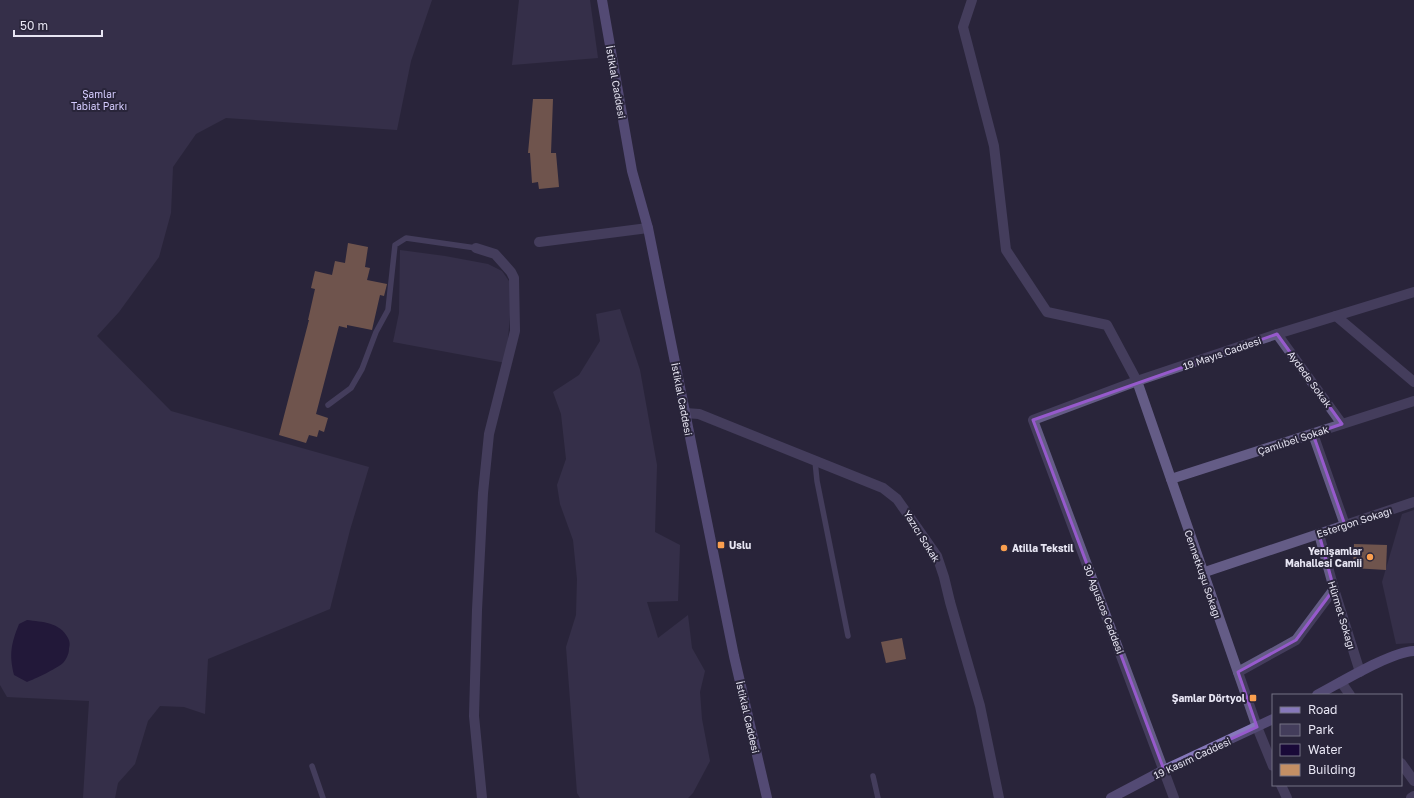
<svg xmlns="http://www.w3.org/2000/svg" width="1414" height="798" viewBox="0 0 1414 798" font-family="'Golos Text',sans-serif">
	<rect width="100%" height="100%" fill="#29253a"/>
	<g fill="#433d5b">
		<path d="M0 0H432L411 61 397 130 226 118 196 134 173 167 171 213 159 257 119 312 97 336 171 411 369 467 350 530 330 609 208 659 205 714 184 707 160 706 148 721 135 764 118 783 115 798H83L89 701 7 697 0 685Z"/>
		<path d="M519 0H590L598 58 512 65Z"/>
		<path d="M400 250 445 256 488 264 502 271 511 284 510 315 506 363 393 342 399 313Z"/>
		<path d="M620 309 640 370 657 465 655 532 680 545 678 601 647 602 658 638 688 615 692 648 705 671 700 692 702 719 710 761 693 793 688 798H580L577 793 566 647 576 615 577 579 573 540 560 504 557 485 566 459 561 414 553 392 579 375 600 341 596 314Z"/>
		<path d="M1414 510V643L1396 644 1382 582 1402 514Z"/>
	</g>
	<path fill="#190938" d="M27 620C42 622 60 622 68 638 70 642 70 644 69 649 69 654 66 660 63 663 56 669 35 679 27 682L14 675C9 654 11 644 19 624Z"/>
	<g fill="#c38e64">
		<path d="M533 99H553L551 153H556L559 187 539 189 538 182 532 183 530 153H528Z"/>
		<path d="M348 243 368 247 365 267 370 268 367 280 387 284 384 296 380 295 372 330 347 325V328L339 326 316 414 328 418 324 432 319 430 317 437 309 435 306 443 279 435 309 320H308L315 289 311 288 315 271 332 275 335 261 345 263Z"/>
		<path d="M1354 544 1387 545 1386 570 1353 568Z"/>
		<path d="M902 638 906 659 886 663 881 642Z"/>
	</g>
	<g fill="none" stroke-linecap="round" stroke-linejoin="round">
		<g stroke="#645c86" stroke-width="5.5">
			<path d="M328 405 351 388 362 369 376 332 388 310 395 245 406 238 476 248"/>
			<path d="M815 461 817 481 848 636"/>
			<path d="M312 766 323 798"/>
			<path d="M873 776 878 798"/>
		</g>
		<g stroke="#645c86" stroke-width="10">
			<path d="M972 0 963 27 994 146 1006 250 1047 312 1107 325 1137 381 1257 727 1273 766"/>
			<path d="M539 242 648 228"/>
			<path d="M476 248 495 254 511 272 514 278 515 331 489 434 483 493 477 610 474 716 482 798"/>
			<path d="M1336 316 1414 382"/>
			<path d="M1277 334 1342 424"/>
			<path d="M685 413 699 414 883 488 897 499 937 556 944 577 950 602 980 706 999 798"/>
			<path d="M1313 434 1345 525"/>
			<path d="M1171 479 1414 401"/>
			<path d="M1319 534 1334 589 1360 672"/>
			<path d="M1202 573 1414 502"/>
			<path d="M1238 672 1296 640 1334 589"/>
			<path d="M1341 682 1350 695"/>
			<path d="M1401 763 1414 781"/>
			<path d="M1281 785 1287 798"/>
			<path d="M1174 798 1033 420 1137 381 1277 334 1414 292"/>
			<path d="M1411 798 1414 796"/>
		</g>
		<g stroke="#8678ba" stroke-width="10">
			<path d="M602 0 632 171 648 228 734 656 767 798"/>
			<path d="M1317 695C1340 683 1390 652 1414 651"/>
			<path d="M1111 798 1164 770 1273 719"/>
		</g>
	</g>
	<path d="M0 0H1414V798H0ZM1277 334 1342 424 1313 434 1345 525 1319 534 1334 589 1296 640 1238 672 1257 727 1164 770 1033 420Z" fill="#29253a" fill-opacity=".55" fill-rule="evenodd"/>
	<path fill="none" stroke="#965acc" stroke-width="3" stroke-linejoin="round" d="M1277 334 1342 424 1313 434 1345 525 1319 534 1334 589 1296 640 1238 672 1257 727 1164 770 1033 420Z"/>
	<g fill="#fa9f4f" stroke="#29253a" stroke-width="1.5">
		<rect x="717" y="541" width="8" height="8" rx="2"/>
		<circle cx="1004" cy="548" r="4"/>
		<circle cx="1370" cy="557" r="4"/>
		<rect x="1249" y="694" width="8" height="8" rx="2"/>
	</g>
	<g text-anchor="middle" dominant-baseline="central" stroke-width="4" stroke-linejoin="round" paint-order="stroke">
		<g font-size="10" fill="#e7e5f3" stroke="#29253a">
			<text transform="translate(616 82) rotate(80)">İstiklal Caddesi</text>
			<text transform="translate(1222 353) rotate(-19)">19 Mayıs Caddesi</text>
			<text transform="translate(1310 379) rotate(54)">Aydede Sokak</text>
			<text transform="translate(682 399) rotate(79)">İstiklal Caddesi</text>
			<text transform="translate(1293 440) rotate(-18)">Çamlıbel Sokak</text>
			<text transform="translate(1354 522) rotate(-18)">Estergon Sokağı</text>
			<text transform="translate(922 536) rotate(58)">Yazıcı Sokak</text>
			<text transform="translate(1203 574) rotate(71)">Cennetkuşu Sokağı</text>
			<text transform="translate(1104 609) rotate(69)">30 Ağustos Caddesi</text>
			<text transform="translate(1342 615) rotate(73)">Hürmet Sokağı</text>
			<text transform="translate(748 717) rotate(77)">İstiklal Caddesi</text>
			<text transform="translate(1192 758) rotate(-25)">19 Kasım Caddesi</text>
		</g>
		<g font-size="10" fill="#d4cbfd" stroke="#29253a">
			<text x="99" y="94">Şamlar<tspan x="99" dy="12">Tabiat Parkı</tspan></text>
		</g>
		<g font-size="10" font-weight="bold" fill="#e7e5f3" stroke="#29253a" text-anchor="start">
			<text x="729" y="545">Uslu</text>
			<text x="1012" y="548">Atilla Tekstil</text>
			<text x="1362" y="551" text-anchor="end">Yenişamlar<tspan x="1362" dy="12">Mahallesi Camii</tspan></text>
			<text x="1245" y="698" text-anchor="end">Şamlar Dörtyol</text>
		</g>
	</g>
	<rect x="1272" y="694" width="130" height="92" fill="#29253a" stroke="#757284"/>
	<rect x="1280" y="707" width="20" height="6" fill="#8678ba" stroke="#757284"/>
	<text x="1308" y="714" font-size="12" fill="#e7e5f3">Road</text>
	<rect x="1280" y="724" width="20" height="12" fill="#433d5b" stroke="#757284"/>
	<text x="1308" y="734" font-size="12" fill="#e7e5f3">Park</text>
	<rect x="1280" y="744" width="20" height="12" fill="#190938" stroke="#757284"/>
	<text x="1308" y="754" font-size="12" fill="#e7e5f3">Water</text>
	<rect x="1280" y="764" width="20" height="12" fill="#c38e64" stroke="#757284"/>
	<text x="1308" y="774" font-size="12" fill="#e7e5f3">Building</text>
	<path d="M14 30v6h88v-6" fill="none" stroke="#e7e5f3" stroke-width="2"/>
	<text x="20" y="30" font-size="12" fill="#e7e5f3" stroke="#29253a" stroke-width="3" paint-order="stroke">50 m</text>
</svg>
